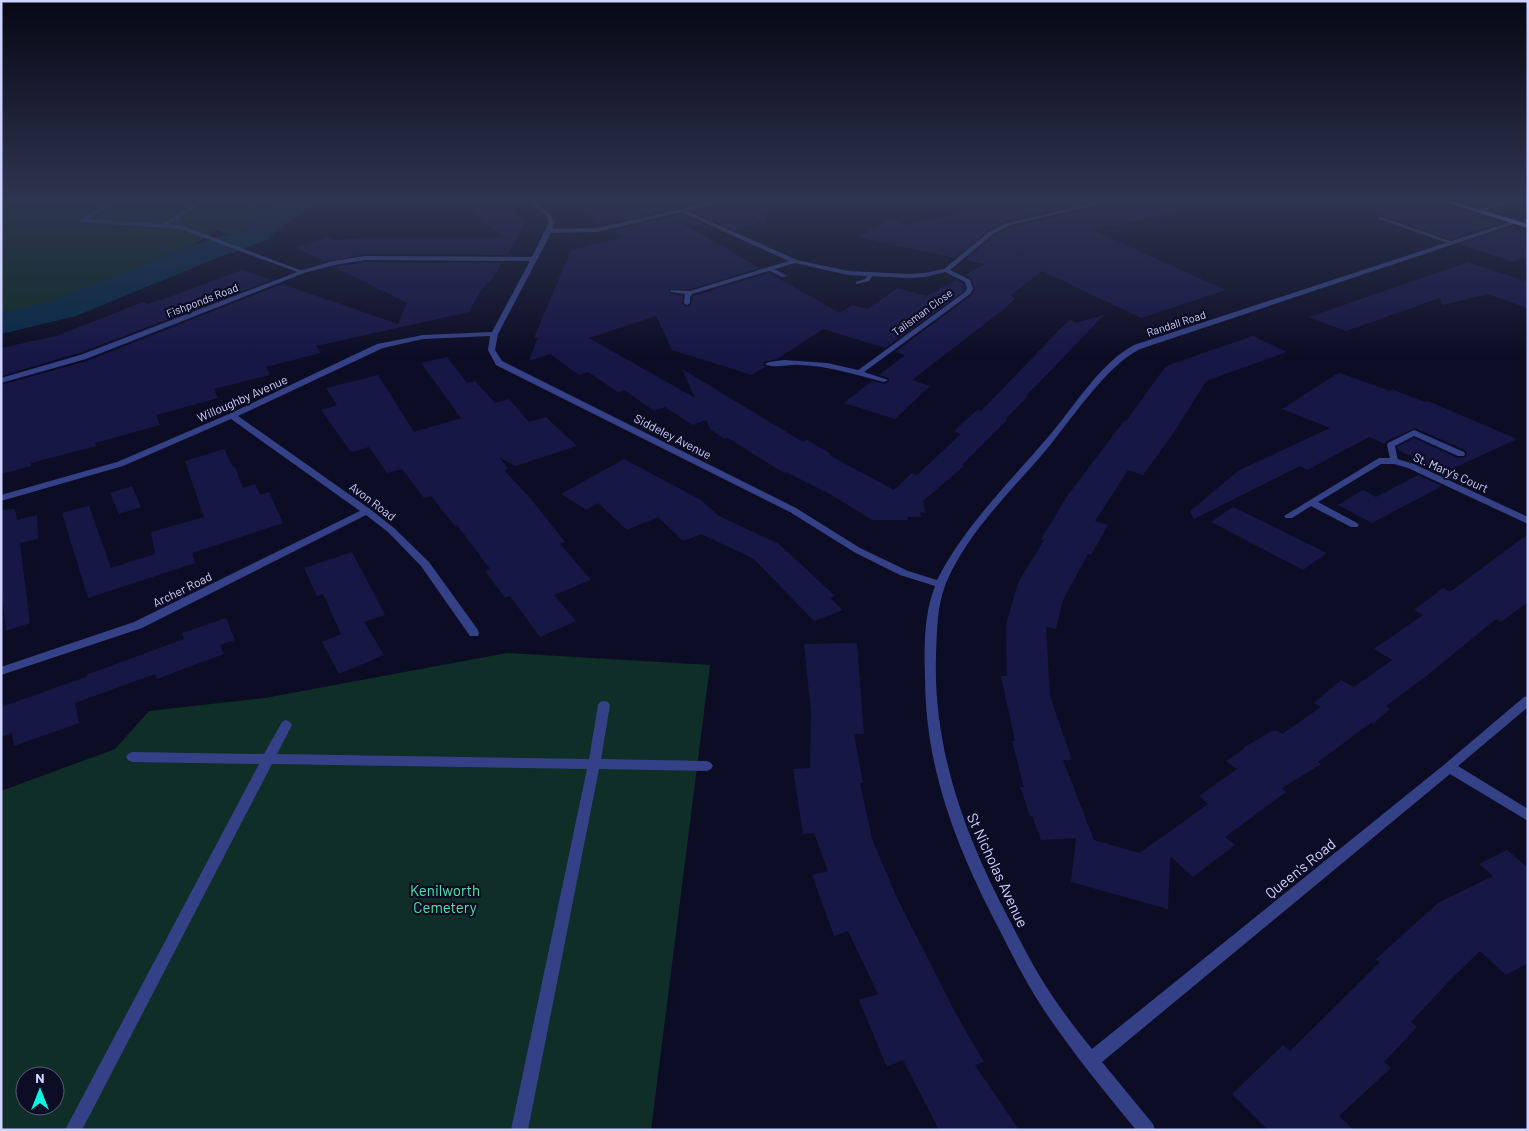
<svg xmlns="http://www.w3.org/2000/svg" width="1529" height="1131" viewBox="0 0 1529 1131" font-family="Barlow,sans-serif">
	<rect width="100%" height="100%" fill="#0c0d24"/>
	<g fill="#0f2e27" fill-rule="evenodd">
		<path d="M1 198H305C294 205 252 239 243 239 236 239 225 233 217 230L193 245 216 248 64 309 1 324Z"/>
		<path d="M507 653 710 665 651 1130H1V791L115 749 149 711 265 698ZM25 1076H55V1106H25Z"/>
	</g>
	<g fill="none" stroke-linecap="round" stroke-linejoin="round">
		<path fill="#082b48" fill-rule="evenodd" d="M287 198H319L315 204 278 229 267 240 212 260 76 316 1 334V313L53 301 190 246 247 228 258 217Z"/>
	</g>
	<g fill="#171746">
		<path d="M457 198H498L526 222 507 255 365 254 324 262 296 247 329 237 335 240 374 237H503Z"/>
		<path d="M617 198H721L604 225 576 207Z"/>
		<path d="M741 198H771L766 220 734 230 693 212Z"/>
		<path d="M1026 198H1108L1006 221 988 231 955 258 858 237 891 218 906 225Z"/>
		<path d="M1128 198H1197L1198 208 1092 230 1226 290 1141 318 1042 271 1011 295 1015 299 1004 309 912 380 930 386 895 419 844 403 872 381 884 384 889 382V378L879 375 905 355 895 352 972 295 975 288 972 279 965 275 985 264 965 260 994 236 1012 227 1126 200Z"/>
		<path d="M1345 198H1430L1484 216 1477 218 1496 224 1451 239 1341 202Z"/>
		<path d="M1447 198H1505L1480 208Z"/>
		<path d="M1518 198H1525L1526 205 1497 213 1490 211 1518 201Z"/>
		<path d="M681 214 717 230 682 223 760 268 690 289H670L671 294 683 296 682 303 686 307 691 305 693 296 769 273 840 313 852 305 867 309 898 288 926 296 956 280 963 283 964 291 885 348 823 329 777 359 764 362 763 365 766 366 752 375 672 350 656 316 589 338 695 398 682 369 803 442 807 440 831 454 829 455 894 490 912 473 917 475 961 434 954 431 977 410 981 411 1062 327 1071 319 1075 323 1104 315 1026 396 1027 397 1006 419 1007 420 962 465 964 466 923 501 925 513 920 512 921 517H907L908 520H872L830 494 786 472 784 473 728 438 725 439 711 430 706 420 693 425 665 407 654 411 624 390 618 392 588 372 579 375 550 354 529 361 538 338H534L571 250 624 237 613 230Z"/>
		<path d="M1508 228 1528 234V257L1512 262 1459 244Z"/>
		<path d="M365 262 502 263 490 283H487L480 292 469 312 316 346 321 353 266 367 270 375 214 389 218 398 156 415 160 425 95 443 96 446 31 463V466L1 474V385L87 361 282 284 398 324 407 303 334 267Z"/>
		<path d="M1468 262 1528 282V308L1487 294 1443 305 1440 298 1346 331 1309 317Z"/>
		<path d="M242 270 271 280 79 353 1 376V348L56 336 143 302 147 304 175 295Z"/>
		<path d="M1253 336 1287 352 1206 381 1175 431 1143 475 1128 470 1095 521 1108 525 1091 555 1088 554 1063 600 1056 629 1046 627 1050 696 1072 760H1063L1094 840 1139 853 1175 828 1208 804 1199 796 1237 769 1226 761 1244 749 1243 748 1272 731H1278L1282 734 1321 707 1314 703 1341 680 1354 687 1392 660 1374 649 1423 615 1414 610 1443 588 1450 592 1528 534V602L1501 622 1496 619 1429 674 1386 706 1390 709 1373 724 1372 722 1318 762 1321 764 1282 788 1286 792 1225 837 1235 845 1193 877 1170 856 1168 909 1071 882 1076 838 1041 840 1032 816H1030L1020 787H1024L1012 741H1015L1001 676H1007L1006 624 1019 581 1044 540 1041 539 1068 495 1124 421H1126L1166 366Z"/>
		<path d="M447 357 467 383 475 381 495 403 509 399 529 422 546 417 577 446 515 466 499 457 508 469 504 470 530 498 565 542 560 544 591 580 554 595 576 621 540 637 510 596 505 598 485 571 490 569 457 525 455 526 431 496 424 498 402 469 387 473 369 447 351 452 321 410 337 405 326 388 378 375 414 432 461 418 421 363Z"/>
		<path d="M1340 373 1390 391 1392 389 1424 402 1428 401 1517 439 1454 468 1459 477 1452 480 1429 469 1433 467 1398 450 1397 447 1414 438 1457 458 1466 457 1467 453 1465 450 1415 428 1387 441 1385 444 1369 437 1307 470 1300 466 1194 519 1190 511 1238 471 1330 428 1282 409 1335 375Z"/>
		<path d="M224 449 233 467H235L243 488 255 484 260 495 269 492 283 523 192 553 195 563 88 598 62 513 89 506 111 568 155 554 151 532 204 517 185 461Z"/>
		<path d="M624 459 701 500 719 516 779 544 835 596 830 598 843 610 814 621 754 559 701 534 683 541 658 517 627 530 598 503 587 510 561 494Z"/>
		<path d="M1418 475 1442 486 1372 523 1338 505 1363 490 1376 497Z"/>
		<path d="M132 486 141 507 119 514 110 493Z"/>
		<path d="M1233 507 1327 553 1303 570 1211 522Z"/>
		<path d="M15 509 17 520 37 515 38 539 20 543 30 623 6 631 1 583V510Z"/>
		<path d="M352 552 385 615 364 622 384 655 339 674 322 642 341 634 323 594 317 596 304 568Z"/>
		<path d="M226 618 235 640 220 645 224 654 157 679 155 674 75 703 79 723 14 746 12 733 1 737V707L86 677V675L184 639 182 633Z"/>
		<path d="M857 643 864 734H854L863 783H860L872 839 897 898 957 1016 984 1062 975 1065 1019 1130H939L903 1060 887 1067 859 1000 878 994 848 931 834 936 812 875 828 871 814 833 803 834 793 769 810 768 811 713 804 644Z"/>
		<path d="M1507 850 1528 868V963L1506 975 1480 951 1450 980 1411 1022 1417 1027 1384 1062 1391 1068 1339 1116 1354 1130H1268L1232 1094 1283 1045 1290 1051 1380 962 1376 959 1438 903 1493 876 1479 864Z"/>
	</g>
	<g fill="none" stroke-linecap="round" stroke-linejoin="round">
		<g fill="#344187" fill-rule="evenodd">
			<path d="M118 198H125L88 219 163 224 203 198H210L170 224 183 226 305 272 300 273 180 229 81 222 78 220Z"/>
			<path d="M1334 198H1343L1329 203 1326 201Z"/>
			<path d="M1510 198 1517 199 1481 212 1476 211Z"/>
			<path d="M1378 217H1382L1456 243 1451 244 1378 219Z"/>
			<path d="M770 269H774L787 276 782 277 770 271Z"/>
			<path d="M870 273 873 275 869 281 856 284V282L865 279Z"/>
			<path d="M784 360 827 363 858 370 888 380 884 382C856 375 829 366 800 365 790 364 773 369 765 364L769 362Z"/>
			<path d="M1414 430 1464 452 1465 454 1464 456H1458L1414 436 1395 446 1398 461 1394 464 1391 463 1387 445 1388 443Z"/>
			<path d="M604 701 608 702 610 705 601 759 707 761 711 763 713 766 711 769 707 771 599 769 528 1130H511L587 769 272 764 82 1130H65L259 764 132 762 128 760 126 757 128 754 132 752 264 754 282 722 286 720 290 722 292 725 277 754 589 759 598 705 600 702Z"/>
		</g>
		<g fill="#344187" fill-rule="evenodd">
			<path d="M525 198H531L550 214 555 222 553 229 597 228 729 198H739L687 211 797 260 848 271 909 274 925 273 944 269 989 232 1007 223 1116 198H1126L1011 225 993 234 950 270 970 280 973 289 970 294 860 375H857V371L965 292 967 289 965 282 945 272 925 277 909 278 848 275 795 263 692 294 690 297V303L687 305 684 303 685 294 671 292V290L690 291 789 261 681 212 597 232 551 233 498 334 495 350 502 361 796 508 860 548 908 571 937 580C965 525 1010 482 1049 436 1074 407 1100 363 1134 345L1513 221H1517V223L1140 349C1105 366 1068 425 1041 456 1007 495 967 534 946 583 937 605 937 631 936 655 933 750 965 836 1009 919 1019 939 1030 960 1042 980 1057 1004 1074 1027 1092 1049L1445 764 1524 697 1528 696V707L1458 766 1528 809V821L1450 774 1102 1062 1153 1124 1155 1130H1136C1104 1091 1072 1052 1044 1010 1026 983 1012 955 998 927 956 846 925 768 925 676 924 646 924 614 935 586L900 575 854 552 790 512 496 365 488 350 490 336 423 339 383 348 238 416 370 509 394 528 429 562 478 630 479 633 478 636H470L421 566 388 532 366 515 142 628 1 675V667L134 622 360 511 231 419 123 466 1 501V495L117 462 229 414 377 344 423 335 492 332 530 261 365 260 334 265 304 273 86 359 1 383V378L80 355 300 271 333 261 365 256 532 257 549 222 546 216Z"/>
			<path d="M1379 458H1394L1414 464 1528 517V524L1408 468 1394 464H1381L1318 502 1357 523 1359 525 1357 527H1351L1311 506 1292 518H1286L1284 516Z"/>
		</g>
		<path fill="#6680ff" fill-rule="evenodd" d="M1432 198H1441L1528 224V228Z"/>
	</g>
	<linearGradient id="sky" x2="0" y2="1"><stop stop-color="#070714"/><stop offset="0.56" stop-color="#2e3550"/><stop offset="1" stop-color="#2e3550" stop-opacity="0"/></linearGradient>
	<rect width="1529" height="356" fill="url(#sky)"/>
	<g text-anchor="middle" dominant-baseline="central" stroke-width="4.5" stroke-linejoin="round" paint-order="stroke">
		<g font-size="11" fill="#cfd3ff" stroke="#0c0d24">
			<text transform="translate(202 300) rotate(-21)">Fishponds Road</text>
			<text transform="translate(922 312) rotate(-36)">Talisman Close</text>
			<text transform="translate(1176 323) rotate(-18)">Randall Road</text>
		</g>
		<g font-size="12" fill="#cfd3ff" stroke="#0c0d24">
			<text transform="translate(242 398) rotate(-24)">Willoughby Avenue</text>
			<text transform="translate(673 436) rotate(27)">Siddeley Avenue</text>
			<text transform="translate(1451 472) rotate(24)">St. Mary's Court</text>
			<text transform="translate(373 501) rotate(37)">Avon Road</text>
			<text transform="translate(182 589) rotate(-26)">Archer Road</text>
		</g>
		<g font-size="15" fill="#cfd3ff" stroke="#0c0d24">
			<text transform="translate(1300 868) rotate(-39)">Queen's Road</text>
			<text transform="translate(998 870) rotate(65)">St Nicholas Avenue</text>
		</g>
		<g font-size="15" fill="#52e8a5" stroke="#0c0d24">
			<text x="445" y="890">Kenilworth<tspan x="445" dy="17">Cemetery</tspan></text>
		</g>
	</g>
	<rect width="1529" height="1131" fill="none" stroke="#cfd3ff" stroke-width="5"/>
	<g transform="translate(40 1091)"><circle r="24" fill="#0c0d24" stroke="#5a5c7c"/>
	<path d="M0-4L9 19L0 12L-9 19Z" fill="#00fae2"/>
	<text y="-8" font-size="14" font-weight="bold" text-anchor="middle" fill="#cfd3ff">N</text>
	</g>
</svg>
